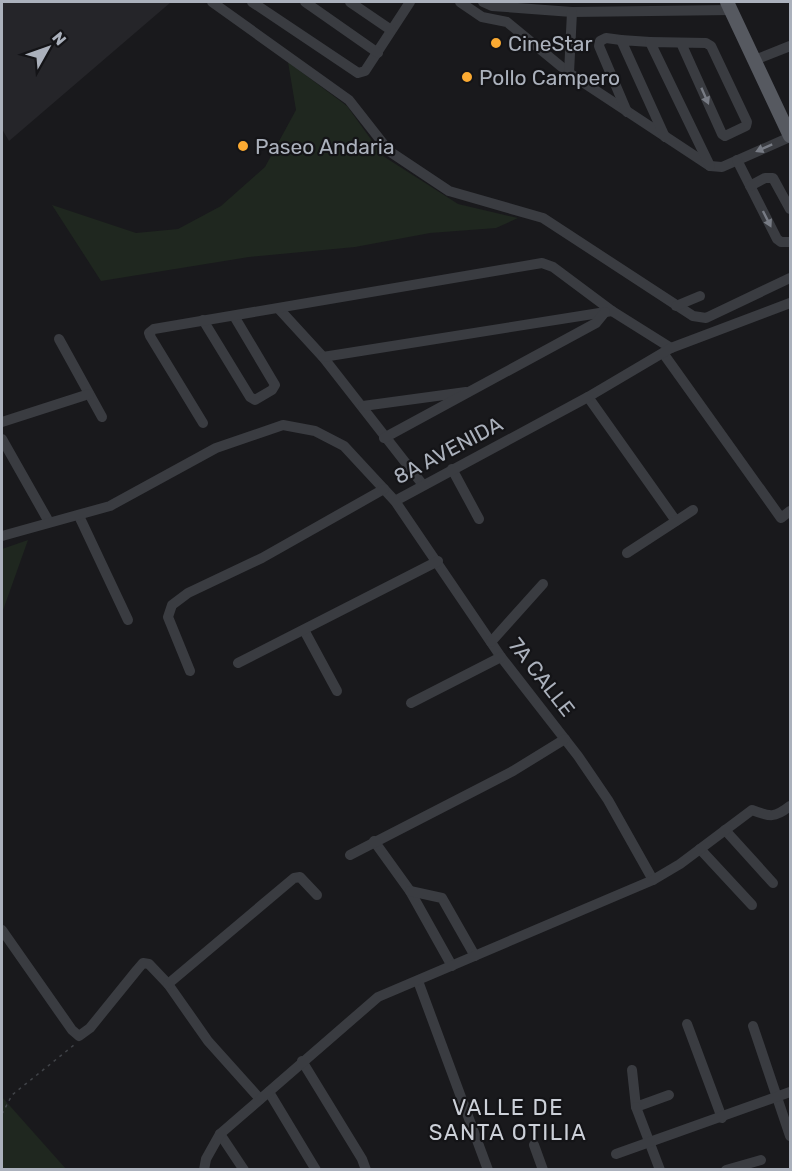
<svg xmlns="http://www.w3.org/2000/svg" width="792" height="1171" viewBox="0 0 792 1171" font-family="Rubik,sans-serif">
	<rect width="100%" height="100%" fill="#19191c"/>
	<path fill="#252529" d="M2 2H171L9 141 2 129Z"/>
	<g fill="#1f271f">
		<path d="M288 62 347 106 383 156 458 204 518 218 496 228 430 233 355 247 249 257 101 281 52 205 136 233 178 229 221 206 265 167 296 110Z"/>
		<path d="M28 540 2 613V549Z"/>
		<path d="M2 1097 66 1169H2Z"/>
	</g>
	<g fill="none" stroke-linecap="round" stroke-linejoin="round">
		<path stroke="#404348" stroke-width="1.5" stroke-dasharray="3 4.5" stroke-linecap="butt" d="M2 1114 12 1095 74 1045"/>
		<g stroke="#3a3c41" stroke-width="10">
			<path d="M212 2 349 100 389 151 449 191 543 218 693 316 706 318 790 278"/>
			<path d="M252 2 358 73 365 71 410 2"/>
			<path d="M305 2 378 53"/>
			<path d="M350 2 391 30"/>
			<path d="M460 2 482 17 507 22 569 73 710 166 722 167 790 137"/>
			<path d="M483 2 492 6 572 12 732 10"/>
			<path d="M621 40 606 38 600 41 599 46 627 112"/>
			<path d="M650 42 621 40 665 137"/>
			<path d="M681 43 722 134 725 136 746 126 747 122 711 46 706 43 650 42 710 166"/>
			<path d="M755 60 790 46"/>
			<path d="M569 73 572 12"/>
			<path d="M737 160 777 239 781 242H790"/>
			<path d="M750 186 765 178H773L790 209"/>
			<path d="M676 306 700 296"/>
			<path d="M279 309 323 357 423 485"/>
			<path d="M203 320 250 397 255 400 272 390 275 385 234 316"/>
			<path d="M59 339 102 417"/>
			<path d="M663 353 781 518 790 511"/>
			<path d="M323 357 612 311"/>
			<path d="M588 397 676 521"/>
			<path d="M363 406 466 392"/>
			<path d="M2 422 89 394"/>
			<path d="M203 423 150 336 149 333 154 329 542 263 553 267 612 311 671 348"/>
			<path d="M384 438 596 323 605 312"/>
			<path d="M2 439 49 522"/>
			<path d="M452 469 479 519"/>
			<path d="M395 501 588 397 671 348 790 303"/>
			<path d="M79 516 128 620"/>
			<path d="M2 536 110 506 216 448 283 425 315 431 344 446 395 501 501 657 578 756 608 800 653 880"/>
			<path d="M627 553 693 510"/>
			<path d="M304 630 337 691"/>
			<path d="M491 642 543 584"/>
			<path d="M238 663 438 561"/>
			<path d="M190 671 168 617 172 605 188 593 262 558 384 489"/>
			<path d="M411 703 501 657"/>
			<path d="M725 830 773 883"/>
			<path d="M374 841 410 891 452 966"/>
			<path d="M700 849 752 905"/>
			<path d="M350 855 513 771 565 739"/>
			<path d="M410 891 442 898 475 956"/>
			<path d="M2 930 72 1030 79 1036 90 1028 137 970 143 963 149 964 168 984 208 1041 260 1099"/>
			<path d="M418 981 488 1170"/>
			<path d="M168 984 294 878 300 877 317 895"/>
			<path d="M687 1024 722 1118"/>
			<path d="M753 1026 790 1136"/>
			<path d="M302 1061 362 1159 366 1170"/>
			<path d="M632 1070 636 1107 669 1095"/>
			<path d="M269 1092 316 1170"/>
			<path d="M636 1107 660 1170"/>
			<path d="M220 1134 244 1170"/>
			<path d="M534 1145 543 1170"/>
			<path d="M616 1154 790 1092"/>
			<path d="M204 1170 206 1159 220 1134 378 997 653 880 680 864 752 810C770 817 775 818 790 806"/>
			<path d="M726 1170 761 1160"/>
		</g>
		<path stroke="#565960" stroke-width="14" d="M727 2 790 136"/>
	</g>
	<defs><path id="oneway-solid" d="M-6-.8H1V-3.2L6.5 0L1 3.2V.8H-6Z" transform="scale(1.5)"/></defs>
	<g fill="#787c85">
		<use href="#oneway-solid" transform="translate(705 96) rotate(66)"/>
		<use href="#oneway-solid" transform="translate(764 148) rotate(156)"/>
		<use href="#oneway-solid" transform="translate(767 219) rotate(63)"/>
	</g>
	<g fill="#fbaa32" stroke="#141417" stroke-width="2">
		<circle cx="496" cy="43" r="6"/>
		<circle cx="467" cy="77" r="6"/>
		<circle cx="243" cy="146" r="6"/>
	</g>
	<g text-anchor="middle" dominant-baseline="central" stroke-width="4.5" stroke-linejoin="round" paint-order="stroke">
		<g font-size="21" fill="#abb1bc" stroke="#141417" text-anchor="start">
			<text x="508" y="43">CineStar</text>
			<text x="479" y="77">Pollo Campero</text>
			<text x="255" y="146">Paseo Andaria</text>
		</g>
		<g font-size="21" fill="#abb1bc" stroke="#141417">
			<text transform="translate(448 450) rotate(-28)">8A AVENIDA</text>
			<text transform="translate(542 677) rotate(52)">7A CALLE</text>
		</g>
		<g font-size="22" letter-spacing="1.5" fill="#ccd0d8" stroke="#141417">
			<text x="508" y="1107">VALLE DE<tspan x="508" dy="25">SANTA OTILIA</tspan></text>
		</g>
	</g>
	<rect width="792" height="1171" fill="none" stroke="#abb1bc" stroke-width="6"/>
	<g transform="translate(48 48) rotate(50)" stroke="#141417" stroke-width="4.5" paint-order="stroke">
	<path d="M0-4.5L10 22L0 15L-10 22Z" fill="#abb1bc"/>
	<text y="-9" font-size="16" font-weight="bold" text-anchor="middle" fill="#abb1bc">N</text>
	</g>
</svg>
